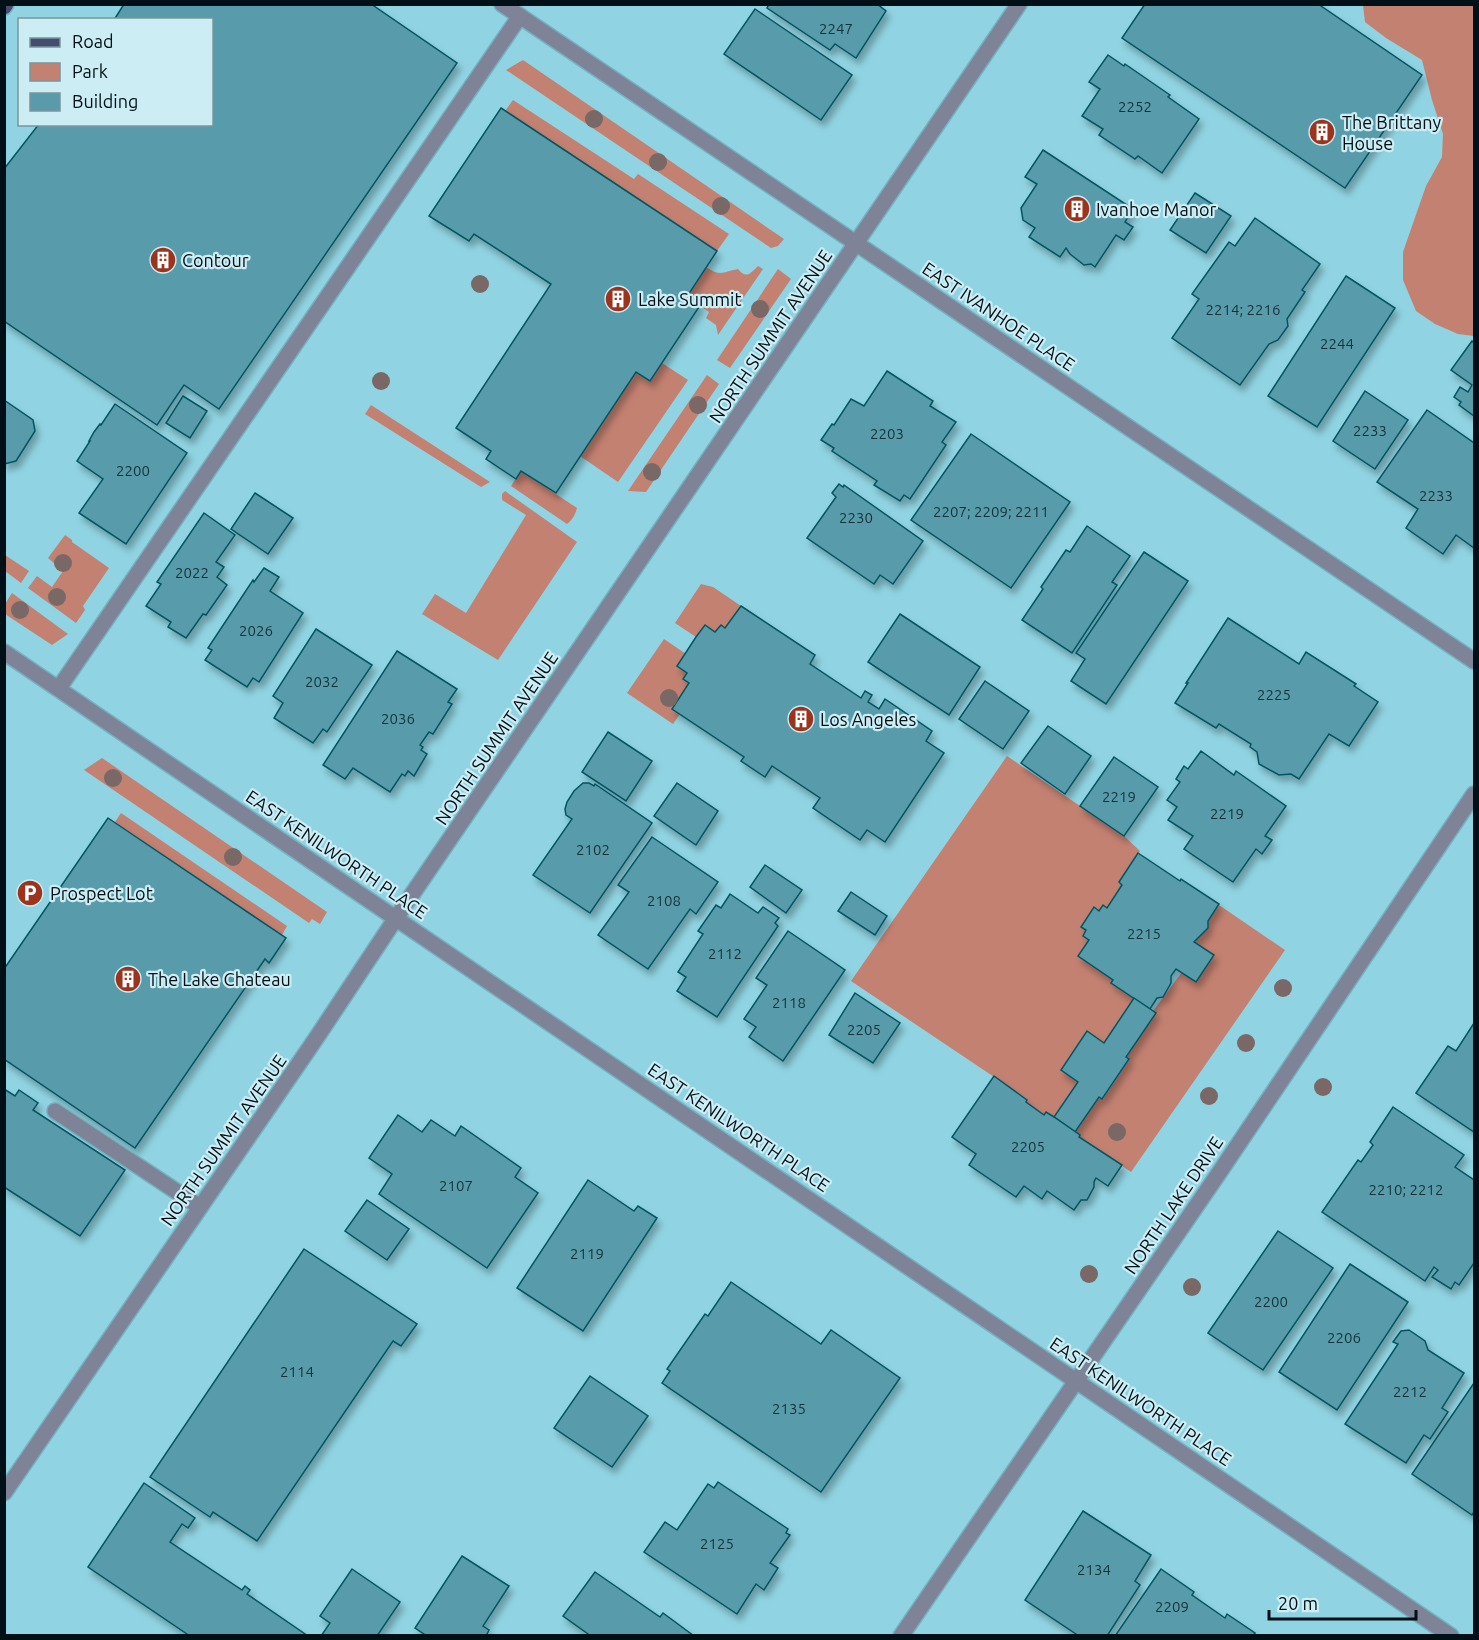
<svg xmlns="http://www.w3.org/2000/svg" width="1479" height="1640" viewBox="0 0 1479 1640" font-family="Ubuntu,sans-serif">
	<defs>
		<filter id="shadow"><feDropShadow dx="3.5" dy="6" stdDeviation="3" flood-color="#0004"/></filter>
	</defs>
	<rect width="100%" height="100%" fill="#90d3e2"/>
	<g fill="#c38171">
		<path d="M1363 5H1474V336L1458 334 1435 324 1416 311 1403 280V252L1426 186 1442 157 1443 134 1432 100 1422 60 1386 38 1365 22Z"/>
		<path d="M523 60 784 239 778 246 771 248 506 70Z"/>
		<path d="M513 100 634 179 638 174 729 234 717 251 505 111Z"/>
		<path d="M758 266 763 269 718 335 716 325 706 318 709 312 700 306 701 304 688 295 706 267C721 277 722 272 738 269 746 279 750 274 758 266Z"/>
		<path d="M778 269 791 279 730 368 717 360Z"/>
		<path d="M662 363 688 380 618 482 580 456 636 372 650 381Z"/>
		<path d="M707 375 719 384 646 492 628 491Z"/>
		<path d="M371 405 490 482 481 487 365 414Z"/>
		<path d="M521 471 577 508C575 515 573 519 567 524L511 486Z"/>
		<path d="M505 491 577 542 498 660 422 614 435 594 466 613 526 515 502 500V494Z"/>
		<path d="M65 535 72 540V542L109 568 83 606 85 610 76 623 28 588 37 576 52 587 63 571 48 558Z"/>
		<path d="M5 555 29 571 21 583 5 571Z"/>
		<path d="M701 584 713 587 741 606 725 628 721 625 715 632 705 625 696 637 675 623Z"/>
		<path d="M12 593 68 634 52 645 5 614V604Z"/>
		<path d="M664 639 686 654 677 666 687 673 684 679 689 683 672 708 680 714 673 724 627 693Z"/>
		<path d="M1007 756 1124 836 1140 851 1119 882 1122 885 1107 908 1103 906 1099 911 1094 907 1083 936 1089 940 1079 956 1113 980 1111 983 1134 998 1104 1043 1087 1031 1061 1070 1078 1082 1054 1117 1046 1112 1044 1115 1026 1102 1027 1099 851 981Z"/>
		<path d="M102 758 327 912 320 924 312 919 309 923 84 770Z"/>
		<path d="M121 813 287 926 282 935 115 822Z"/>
		<path d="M1219 905 1285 950 1131 1172 1079 1137 1080 1135 1075 1132 1099 1097 1103 1099 1129 1060 1126 1057 1156 1013 1153 1011 1182 972 1196 982 1214 956 1194 942 1208 928V921Z"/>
	</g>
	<g fill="#599baa" stroke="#055563" stroke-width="1.5" filter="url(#shadow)">
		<path d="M124 4H371L457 63 219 409 184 385 157 425 4 321V169L39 124H212V20H114Z"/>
		<path d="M769 4H877L886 11 856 58 835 44 830 50 767 8Z"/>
		<path d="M1145 4H1318L1422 75 1345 188 1122 38Z"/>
		<path d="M755 9 852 75 821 120 724 54Z"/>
		<path d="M1108 55 1124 66 1125 64 1170 95 1168 97 1199 119 1162 173 1138 156 1135 159 1099 135 1103 129 1082 116 1100 89 1089 82Z"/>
		<path d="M501 108 717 251 688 295 701 304 650 381 636 372 556 493 521 471 516 479 486 459 491 451 456 428 551 284 474 234 469 241 429 216Z"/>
		<path d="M1043 150 1133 209 1125 222 1133 227 1124 240 1116 235 1095 267 1091 264 1084 265 1070 254 1066 248 1060 257 1029 237 1035 228 1023 220 1021 208 1037 184 1025 177Z"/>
		<path d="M1195 193 1231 216 1206 253 1170 230Z"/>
		<path d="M1255 218 1320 264 1302 290 1305 292 1287 319 1288 326 1278 340 1269 344 1240 385 1172 338 1199 299 1192 294 1229 242 1235 246Z"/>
		<path d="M1346 276 1395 308 1317 427 1268 396Z"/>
		<path d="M1472 341 1474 343V416L1459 405 1461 402 1454 397 1460 387 1468 392 1472 385 1451 370Z"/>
		<path d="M887 371 933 401 930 406 956 422 942 442 946 445 910 499 904 495 900 501 874 485 877 481 832 451 834 448 821 440 832 424 834 425 851 399 864 406Z"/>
		<path d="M1365 391 1408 420 1375 469 1333 441Z"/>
		<path d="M183 396 207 411 190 438 166 423Z"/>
		<path d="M4 400 33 420 35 431 16 461 4 464Z"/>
		<path d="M115 404 187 453 126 544 79 513 103 479 77 461 90 441H89L94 432 100 424 101 425Z"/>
		<path d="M1427 410 1474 443V548L1456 535 1443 554 1406 528 1418 509 1377 482Z"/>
		<path d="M971 434 1070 502 1011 588 911 520Z"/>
		<path d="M839 484 843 487 844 485 923 541 893 584 880 575 874 584 807 538 836 497 832 493Z"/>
		<path d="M255 493 293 518 268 554 231 529Z"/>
		<path d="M204 513 235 535 216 562 224 567 217 577 227 585 206 615 203 614 186 638 168 627 171 622 146 606 161 584 157 582Z"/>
		<path d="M1087 526 1130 556 1112 582 1117 585 1072 653 1022 620 1043 589 1041 587 1066 550 1070 552Z"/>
		<path d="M1144 552 1188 581 1106 704 1071 681 1085 659 1076 653Z"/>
		<path d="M264 568 279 577 270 591 303 613 259 682 253 678 247 687 205 660 212 650 208 648 253 580 254 582Z"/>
		<path d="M741 606 815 655 810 664 861 698 865 691 872 695 868 702 879 709 885 699 932 731 926 741 944 753 885 842 867 830 860 840 813 808 820 798 772 766 765 777 741 761 744 757 672 709 689 683 683 679 687 673 677 666 696 637 705 625 715 632 721 625 725 628Z"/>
		<path d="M900 614 980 667 949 715 868 662Z"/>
		<path d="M1228 618 1299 664 1306 652 1356 684 1354 686 1378 702 1349 746 1329 734 1299 779 1291 774 1279 775 1259 764 1257 752 1250 747 1251 744 1219 724 1216 728 1175 703 1188 683H1186Z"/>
		<path d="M316 629 372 665 327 732 323 729 313 743 274 718 283 703 273 696Z"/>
		<path d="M397 651 457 689 448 702 452 704 433 734 429 732 420 745 423 747 421 750 427 754 414 776 408 771 405 776 402 774 390 792 353 768 345 779 323 765Z"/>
		<path d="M985 681 1029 711 1003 749 959 719Z"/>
		<path d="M1048 726 1091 756 1065 794 1021 763Z"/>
		<path d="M608 732 652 761 626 801 582 772Z"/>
		<path d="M1201 751 1234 775 1236 771 1286 806 1265 836 1272 840 1262 854 1256 849 1233 882 1184 849 1193 836 1168 820 1177 807 1167 800 1180 782 1176 779 1184 766 1188 769Z"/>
		<path d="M1114 757 1158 787 1124 836 1080 806Z"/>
		<path d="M583 783H589L594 786 595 784 652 823 590 913 533 875 572 819 566 815 565 809 567 802 574 791Z"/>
		<path d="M677 783 718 811 696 845 654 816Z"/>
		<path d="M108 818 286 938 269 963 265 959 135 1148 4 1059V969Z"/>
		<path d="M652 837 718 882 696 914 690 909 648 969 598 935 629 892 618 885Z"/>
		<path d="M1138 853 1180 881 1181 879 1219 904 1208 921V928L1194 942 1214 955 1196 982 1176 969 1171 976V983L1163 997 1157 998 1150 1009 1111 983 1113 980 1078 956 1089 940 1083 936 1086 930 1081 927 1094 907 1099 911 1103 905 1107 908 1122 885 1119 882Z"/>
		<path d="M765 865 802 890 786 913 750 887Z"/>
		<path d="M851 892 887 916 875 935 838 911Z"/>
		<path d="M730 894 758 913 763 907 779 918 775 923 778 926 717 1017 677 991 686 977 678 972 703 934 698 931 716 905 721 908Z"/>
		<path d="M788 931 845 970 783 1061 749 1037 756 1027 744 1019 767 985 756 978Z"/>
		<path d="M855 993 900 1023 873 1063 829 1035Z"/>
		<path d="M1134 998 1156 1013 1126 1057 1129 1059 1102 1099 1099 1097 1075 1132 1054 1117 1078 1082 1061 1070 1087 1031 1104 1043Z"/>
		<path d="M1474 1023V1132L1416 1093 1448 1046 1456 1051Z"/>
		<path d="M994 1076 1027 1100 1026 1102 1044 1115 1046 1112 1054 1117 1080 1135 1079 1137 1122 1165 1108 1186 1096 1178 1094 1182V1187L1087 1200H1081L1074 1210 1047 1191 1042 1199 1024 1186 1016 1197 969 1165 976 1154 952 1137Z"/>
		<path d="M4 1089 15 1096 19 1090 38 1103 33 1110 125 1170 80 1236 4 1187Z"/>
		<path d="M1393 1107 1464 1155 1455 1167 1474 1180V1263L1459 1285 1455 1282 1451 1289 1432 1277 1438 1270 1434 1267 1425 1281 1322 1212 1358 1160 1361 1162 1373 1145 1370 1142Z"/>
		<path d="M398 1115 422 1132 431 1120 455 1136 461 1126 521 1168 515 1177 538 1193 487 1268 379 1194 392 1174 369 1158Z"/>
		<path d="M588 1180 634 1211 638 1206 657 1218 583 1331 517 1288Z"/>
		<path d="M367 1200 409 1229 387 1260 345 1231Z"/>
		<path d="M1278 1231 1333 1268 1263 1370 1208 1333Z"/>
		<path d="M304 1249 417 1324 401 1346 393 1341 257 1541 213 1512 210 1517 150 1477Z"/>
		<path d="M1350 1264 1408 1302 1337 1410 1279 1372Z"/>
		<path d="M731 1282 821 1344 831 1330 900 1378 821 1492 662 1383 670 1371 667 1369 705 1314 708 1316Z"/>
		<path d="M1409 1330 1425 1341 1428 1350 1464 1373 1442 1408 1448 1412 1430 1439 1424 1435 1406 1463 1345 1424 1398 1344 1393 1342 1401 1331Z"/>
		<path d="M590 1376 648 1416 612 1467 554 1428Z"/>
		<path d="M1474 1383V1512L1472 1515 1412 1474Z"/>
		<path d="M718 1482 788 1529 786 1533 790 1535 770 1563 778 1568 764 1590 756 1584 737 1614 644 1552 665 1522 677 1530 708 1484 714 1488Z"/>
		<path d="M144 1483 195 1518 188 1528 182 1524 170 1542 242 1590 245 1586 250 1590 247 1594 308 1636H190L88 1567Z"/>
		<path d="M1083 1511 1151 1555 1135 1581 1140 1585 1107 1636H1079L1025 1600Z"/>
		<path d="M462 1556 509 1586 483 1626 489 1630 486 1636H427L415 1628Z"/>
		<path d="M352 1569 400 1602 377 1636H321L330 1623 320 1616Z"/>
		<path d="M1161 1569 1194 1592 1192 1595 1225 1618 1227 1614 1255 1633 1253 1636H1115Z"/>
		<path d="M595 1572 660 1617 663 1613 694 1636H591L563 1616Z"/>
	</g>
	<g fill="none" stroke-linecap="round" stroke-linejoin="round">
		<defs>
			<g id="minor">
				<path d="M502 4 1474 661"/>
				<path d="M4 652 1451 1636"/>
				<path d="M59 688 520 16"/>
				<path d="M55 1111 200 1207"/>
				<path d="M4 1493 317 1037 396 918 1019 4"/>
				<path d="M901 1636 1219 1173 1474 794"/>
			</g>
			<path id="major" d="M4 7 6 4"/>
		</defs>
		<use href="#minor" stroke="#76b0bd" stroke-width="18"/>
		<use href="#major" stroke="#76b0bd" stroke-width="18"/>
		<use href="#minor" stroke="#7e8398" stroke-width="15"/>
		<use href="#major" stroke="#444c6f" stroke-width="15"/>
	</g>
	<g fill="#796866">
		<circle cx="594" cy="119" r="9"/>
		<circle cx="658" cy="162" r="9"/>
		<circle cx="721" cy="206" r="9"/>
		<circle cx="480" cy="284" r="9"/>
		<circle cx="760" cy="309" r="9"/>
		<circle cx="381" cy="381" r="9"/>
		<circle cx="698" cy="405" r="9"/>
		<circle cx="652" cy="472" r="9"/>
		<circle cx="63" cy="563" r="9"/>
		<circle cx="57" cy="597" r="9"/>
		<circle cx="20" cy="610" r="9"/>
		<circle cx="669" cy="698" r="9"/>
		<circle cx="113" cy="778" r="9"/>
		<circle cx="233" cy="857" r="9"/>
		<circle cx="1283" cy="988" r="9"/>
		<circle cx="1246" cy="1043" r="9"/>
		<circle cx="1323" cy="1087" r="9"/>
		<circle cx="1209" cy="1096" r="9"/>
		<circle cx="1117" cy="1132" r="9"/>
		<circle cx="1089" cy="1274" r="9"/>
		<circle cx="1192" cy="1287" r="9"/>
	</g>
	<defs>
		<symbol id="building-disc" viewBox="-11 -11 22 22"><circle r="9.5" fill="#9c341d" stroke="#cdedf5"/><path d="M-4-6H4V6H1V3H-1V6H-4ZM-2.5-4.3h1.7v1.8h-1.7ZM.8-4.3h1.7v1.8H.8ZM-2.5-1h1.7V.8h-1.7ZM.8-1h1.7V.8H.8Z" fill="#fff"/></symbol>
		<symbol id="parking-disc" viewBox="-11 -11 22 22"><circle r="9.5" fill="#9c341d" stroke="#cdedf5"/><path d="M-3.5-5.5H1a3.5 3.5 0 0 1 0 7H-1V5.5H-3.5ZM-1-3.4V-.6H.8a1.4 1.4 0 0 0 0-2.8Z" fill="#fff"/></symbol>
	</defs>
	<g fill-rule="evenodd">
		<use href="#building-disc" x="1307" y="117" width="30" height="30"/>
		<use href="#building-disc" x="1062" y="194" width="30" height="30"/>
		<use href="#building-disc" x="148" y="245" width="30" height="30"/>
		<use href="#building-disc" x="603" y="284" width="30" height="30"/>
		<use href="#building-disc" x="786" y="704" width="30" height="30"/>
		<use href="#parking-disc" x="15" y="878" width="30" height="30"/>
		<use href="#building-disc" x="113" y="964" width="30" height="30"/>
	</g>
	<g text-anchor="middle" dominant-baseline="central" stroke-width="4.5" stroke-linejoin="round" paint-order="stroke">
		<g font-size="15" fill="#16333b">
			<text x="836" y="28">2247</text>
			<text x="1135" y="106">2252</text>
			<text x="1243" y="309">2214; 2216</text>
			<text x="1337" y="343">2244</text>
			<text x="1370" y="430">2233</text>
			<text x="887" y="433">2203</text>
			<text x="133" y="470">2200</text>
			<text x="1436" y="495">2233</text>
			<text x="991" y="511">2207; 2209; 2211</text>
			<text x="856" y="517">2230</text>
			<text x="192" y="572">2022</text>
			<text x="256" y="630">2026</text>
			<text x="322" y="681">2032</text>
			<text x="1274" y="694">2225</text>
			<text x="398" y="718">2036</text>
			<text x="1119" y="796">2219</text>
			<text x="1227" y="813">2219</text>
			<text x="593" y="849">2102</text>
			<text x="664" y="900">2108</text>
			<text x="1144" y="933">2215</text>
			<text x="725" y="953">2112</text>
			<text x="789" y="1002">2118</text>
			<text x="864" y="1029">2205</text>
			<text x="1028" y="1146">2205</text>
			<text x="456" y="1185">2107</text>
			<text x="1406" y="1189">2210; 2212</text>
			<text x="587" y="1253">2119</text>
			<text x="1271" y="1301">2200</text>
			<text x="1344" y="1337">2206</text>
			<text x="297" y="1371">2114</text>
			<text x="1410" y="1391">2212</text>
			<text x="789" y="1408">2135</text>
			<text x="717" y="1543">2125</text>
			<text x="1094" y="1569">2134</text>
			<text x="1172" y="1606">2209</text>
		</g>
		<g font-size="18" fill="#001016" stroke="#cdedf5" text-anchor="start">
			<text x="1342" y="122">The Brittany<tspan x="1342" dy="21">House</tspan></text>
			<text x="1096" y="209">Ivanhoe Manor</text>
			<text x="182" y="260">Contour</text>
			<text x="638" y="299">Lake Summit</text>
			<text x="820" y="719">Los Angeles</text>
			<text x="50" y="893">Prospect Lot</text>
			<text x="148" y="979">The Lake Chateau</text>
		</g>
		<g font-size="18" fill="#001016" stroke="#cdedf5">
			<text transform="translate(999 316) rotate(34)">EAST IVANHOE PLACE</text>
			<text transform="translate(770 336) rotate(-56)">NORTH SUMMIT AVENUE</text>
			<text transform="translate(496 738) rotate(-56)">NORTH SUMMIT AVENUE</text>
			<text transform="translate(337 854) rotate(34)">EAST KENILWORTH PLACE</text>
			<text transform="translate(739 1127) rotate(34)">EAST KENILWORTH PLACE</text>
			<text transform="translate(223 1140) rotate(-55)">NORTH SUMMIT AVENUE</text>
			<text transform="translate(1173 1205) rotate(-56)">NORTH LAKE DRIVE</text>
			<text transform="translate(1141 1401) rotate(34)">EAST KENILWORTH PLACE</text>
		</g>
	</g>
	<rect width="1479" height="1640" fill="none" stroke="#001016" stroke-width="12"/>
	<rect x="18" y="18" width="195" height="108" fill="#cdedf5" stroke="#7b959c" stroke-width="1.5"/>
	<rect x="30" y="38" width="30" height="9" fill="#444c6f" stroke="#7b959c" stroke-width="1.5"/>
	<text x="72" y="48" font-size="18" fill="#001016">Road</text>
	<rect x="30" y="63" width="30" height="18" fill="#c38171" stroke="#7b959c" stroke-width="1.5"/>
	<text x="72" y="78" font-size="18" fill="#001016">Park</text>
	<rect x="30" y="93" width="30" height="18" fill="#599baa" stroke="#7b959c" stroke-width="1.5"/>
	<text x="72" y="108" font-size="18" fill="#001016">Building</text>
	<path d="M1269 1610v9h147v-9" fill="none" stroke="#001016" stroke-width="3"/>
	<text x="1278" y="1610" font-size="18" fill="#001016" stroke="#cdedf5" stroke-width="4.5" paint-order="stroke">20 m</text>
</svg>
